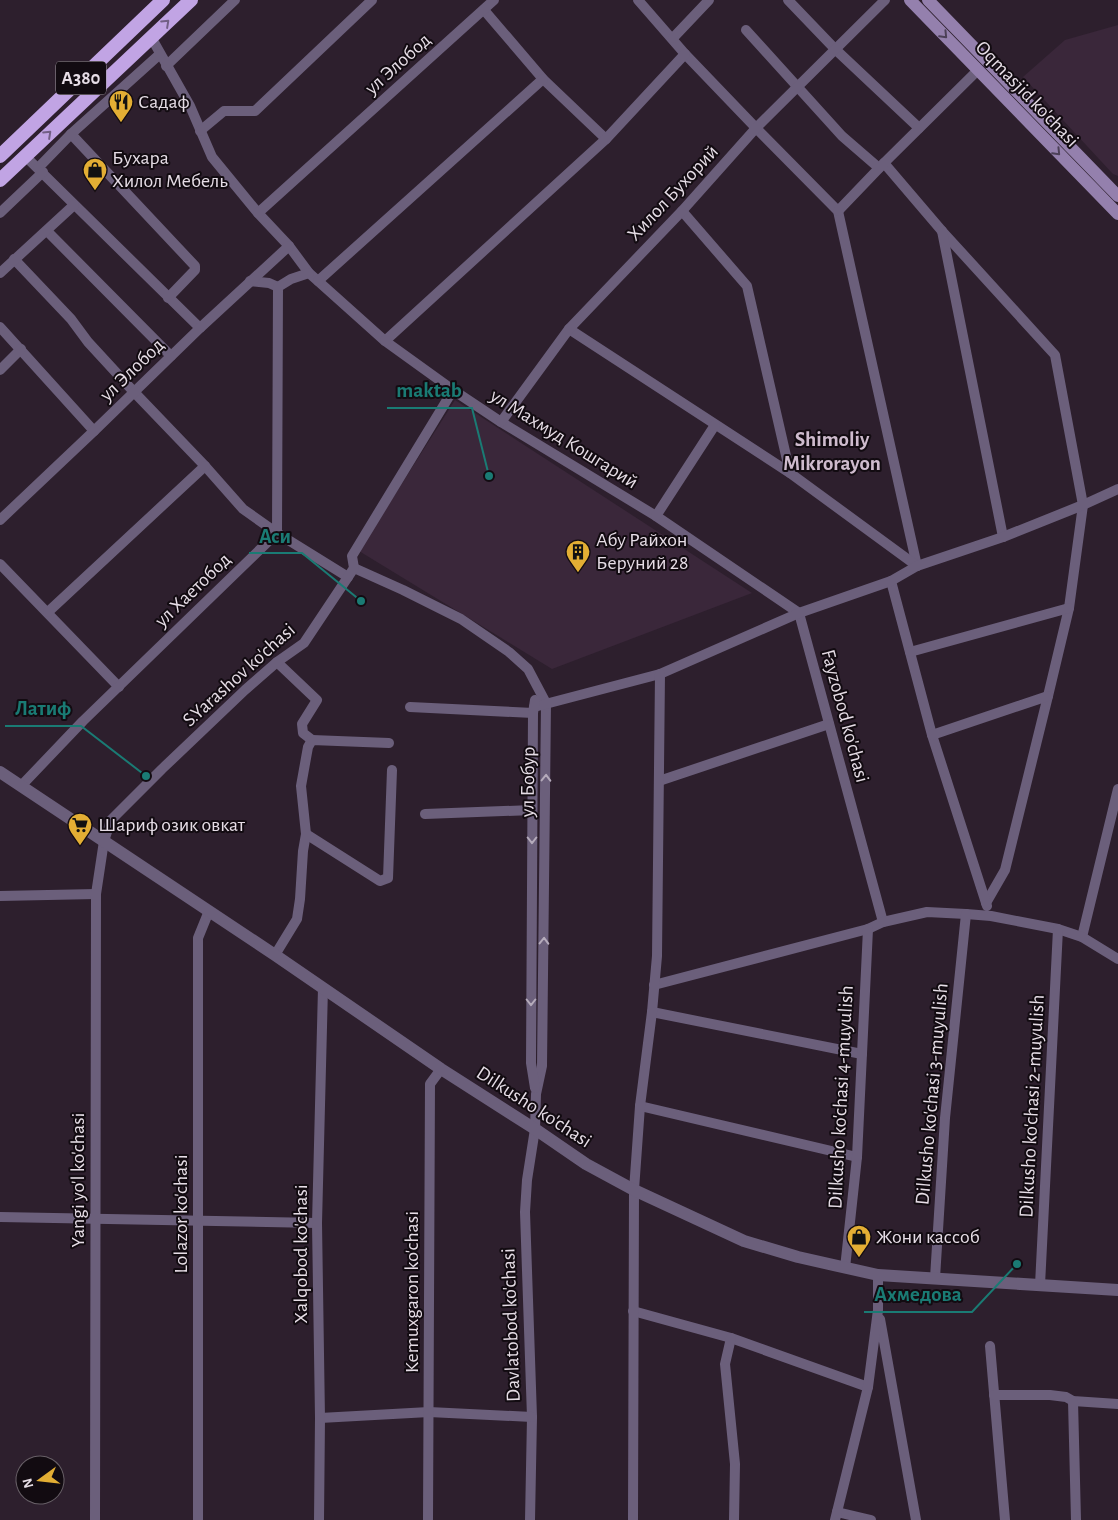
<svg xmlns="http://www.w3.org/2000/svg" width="1118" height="1520" viewBox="0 0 1118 1520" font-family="'Alegreya Sans',sans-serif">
	<rect width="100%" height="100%" fill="#2d1f2d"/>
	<g fill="#3a273a">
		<path d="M1118 25V176L1113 174 1023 77 1065 40Z"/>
		<path d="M455 400 752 593 552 669 359 551Z"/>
	</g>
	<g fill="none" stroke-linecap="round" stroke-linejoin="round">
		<g stroke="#6b5f7b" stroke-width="10">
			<path d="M638 0 685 54 756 128 838 211 917 566"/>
			<path d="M788 0 835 49 919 128"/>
			<path d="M484 10 543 79 606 139"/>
			<path d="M746 30 842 136 879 168"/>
			<path d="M151 37 190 106 212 157 258 213 289 246 309 273 318 281 385 341 453 390 501 422 656 516 799 613"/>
			<path d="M673 38 709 0"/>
			<path d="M166 66 235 0"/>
			<path d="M200 131 224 111H255L372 0"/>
			<path d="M71 134 195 266V270L168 298"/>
			<path d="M25 156 200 328"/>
			<path d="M884 163 942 231 1055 355 1083 505 1069 608 1048 696 1005 870 986 903"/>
			<path d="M38 168 71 134 160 54"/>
			<path d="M682 211 747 286 790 473"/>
			<path d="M838 211 884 163 978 70"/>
			<path d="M0 213 43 172"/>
			<path d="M258 213 494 0"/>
			<path d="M47 231 171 356"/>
			<path d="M942 231 1003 537"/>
			<path d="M14 259 71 319 88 342 134 392 205 466 243 509 277 533 348 577"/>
			<path d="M0 273 74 205"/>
			<path d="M250 281 269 283 278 287"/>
			<path d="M318 281 543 79"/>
			<path d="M0 327 94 431"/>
			<path d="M569 329 790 473 917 566"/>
			<path d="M385 341 606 139 685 54"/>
			<path d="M0 370 21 349"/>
			<path d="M501 422 569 329 682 211 756 128 885 0"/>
			<path d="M656 516 715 425"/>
			<path d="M0 520 94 431 200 328 289 246"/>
			<path d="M0 564 119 687"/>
			<path d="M354 568 403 590 461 619 509 652 528 669 546 703 542 1066 536 1094 535 1129 527 1180 525 1212 532 1417 530 1520"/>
			<path d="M891 581 932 735 987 906"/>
			<path d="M48 612 205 466"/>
			<path d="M799 613 883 922"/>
			<path d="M910 652 1069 608"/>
			<path d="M277 662 317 700 302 724 303 733 312 740"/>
			<path d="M410 707 533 713"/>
			<path d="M534 707 660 674 799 613 891 581 917 566 1003 537 1083 505 1118 489"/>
			<path d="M932 735 1048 696"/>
			<path d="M659 781 829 724"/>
			<path d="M21 786 83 721 277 533 278 287 291 279 309 273"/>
			<path d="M425 814 532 810"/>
			<path d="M306 834 380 881 388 878 392 770"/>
			<path d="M0 896 96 894"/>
			<path d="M1082 937 1118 789"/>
			<path d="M275 955 297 919 300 899 303 851 306 834 301 786 308 747 312 740 389 743"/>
			<path d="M654 985 868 929 883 922 927 912 966 914 991 916 1058 929 1082 937 1118 959"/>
			<path d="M652 1012 862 1054"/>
			<path d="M535 1088 531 1063 533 713 535 700"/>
			<path d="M640 1106 857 1157"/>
			<path d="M0 1217 317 1223"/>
			<path d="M845 1268 857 1157 868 929"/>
			<path d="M935 1278 945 1118 966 914"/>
			<path d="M1040 1285 1058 929"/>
			<path d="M633 1311 731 1338 868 1387"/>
			<path d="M880 1319 916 1520"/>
			<path d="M731 1338 725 1364 735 1464 734 1520"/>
			<path d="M990 1346 1005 1520"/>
			<path d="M994 1395H1050L1066 1397 1073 1401 1118 1404"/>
			<path d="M1073 1401 1076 1520"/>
			<path d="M320 1418 429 1412 532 1417"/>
			<path d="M837 1512 871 1520"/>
			<path d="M95 1520 96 894 104 841 111 820 162 769 245 690 277 662 304 643 354 568 352 556 453 390"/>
			<path d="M198 1520V938L209 911"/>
			<path d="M319 1520 320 1418 317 1223 323 988"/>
			<path d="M428 1520 430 1084 441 1069"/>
			<path d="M633 1520 634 1190 640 1106 652 1012 657 956 660 674"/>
			<path d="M835 1520 868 1387 878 1310V1275"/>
		</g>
		<path stroke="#6b5f7b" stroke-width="12" d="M0 772 275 955 441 1069 535 1129 586 1164 634 1190 744 1241 798 1257 878 1275 1118 1290"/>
		<g stroke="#9480ad" stroke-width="12">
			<path d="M910 0 1118 214"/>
			<path d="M928 0 1118 196"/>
		</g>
		<g stroke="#c1a4e4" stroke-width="14">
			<path d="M0 156 163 0"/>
			<path d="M0 180 191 0"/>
		</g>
	</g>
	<defs><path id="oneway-chevron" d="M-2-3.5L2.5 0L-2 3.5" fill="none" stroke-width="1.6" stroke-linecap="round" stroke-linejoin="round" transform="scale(1.25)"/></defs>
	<g stroke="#725f85">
		<use href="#oneway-chevron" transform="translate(166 23) rotate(-43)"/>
		<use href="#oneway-chevron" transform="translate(48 134) rotate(-43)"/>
	</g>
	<g stroke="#4c4057">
		<use href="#oneway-chevron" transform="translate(944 35) rotate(46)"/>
		<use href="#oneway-chevron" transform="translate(1057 152) rotate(46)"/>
	</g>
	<g stroke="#b5abbb">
		<use href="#oneway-chevron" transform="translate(546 778) rotate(-89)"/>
		<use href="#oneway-chevron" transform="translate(532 840) rotate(90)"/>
		<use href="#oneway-chevron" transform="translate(544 941) rotate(-89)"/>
		<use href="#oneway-chevron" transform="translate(531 1002) rotate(90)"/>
	</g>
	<defs>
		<symbol id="restaurant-pin" viewBox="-11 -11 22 30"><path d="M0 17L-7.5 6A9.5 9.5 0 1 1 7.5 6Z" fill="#e3ae34" stroke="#120b11"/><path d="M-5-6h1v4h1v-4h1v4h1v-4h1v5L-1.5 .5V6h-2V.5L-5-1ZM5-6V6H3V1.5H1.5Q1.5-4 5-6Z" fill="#111"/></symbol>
		<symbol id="shop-pin" viewBox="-11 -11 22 30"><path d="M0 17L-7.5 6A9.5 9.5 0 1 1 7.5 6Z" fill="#e3ae34" stroke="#120b11"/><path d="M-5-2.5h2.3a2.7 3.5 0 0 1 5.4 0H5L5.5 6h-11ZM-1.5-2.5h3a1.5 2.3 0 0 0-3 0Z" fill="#111"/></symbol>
		<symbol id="building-pin" viewBox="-11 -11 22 30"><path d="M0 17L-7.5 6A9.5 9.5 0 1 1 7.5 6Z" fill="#e3ae34" stroke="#120b11"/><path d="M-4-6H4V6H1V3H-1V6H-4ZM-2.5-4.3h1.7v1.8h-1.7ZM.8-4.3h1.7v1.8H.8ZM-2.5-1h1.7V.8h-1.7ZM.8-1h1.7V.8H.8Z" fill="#111"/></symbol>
		<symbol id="supermarket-pin" viewBox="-11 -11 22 30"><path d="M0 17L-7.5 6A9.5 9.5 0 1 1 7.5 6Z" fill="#e3ae34" stroke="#120b11"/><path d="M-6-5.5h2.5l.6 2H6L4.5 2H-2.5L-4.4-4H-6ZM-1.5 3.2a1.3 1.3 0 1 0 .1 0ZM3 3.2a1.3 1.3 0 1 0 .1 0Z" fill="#111"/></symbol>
	</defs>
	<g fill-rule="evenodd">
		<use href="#restaurant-pin" x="107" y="88" width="28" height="38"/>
		<use href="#shop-pin" x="81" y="156" width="28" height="38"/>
		<use href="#building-pin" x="564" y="538" width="28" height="38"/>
		<use href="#supermarket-pin" x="66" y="811" width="28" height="38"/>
		<use href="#shop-pin" x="845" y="1223" width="28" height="38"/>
	</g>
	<g text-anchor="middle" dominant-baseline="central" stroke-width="4" stroke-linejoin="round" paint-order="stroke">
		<rect fill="#120b11" stroke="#a69ea6" stroke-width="1" x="56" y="61.5" width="50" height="33" rx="4"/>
		<g font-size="19" font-weight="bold" fill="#e6dde6">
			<text x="81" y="78">A380</text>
		</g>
		<g font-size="20" fill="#e6dde6" stroke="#120b11">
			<text transform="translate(398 64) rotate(-42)">ул Элобод</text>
			<text transform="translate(1027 94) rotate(46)">Oqmasjid ko'chasi</text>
			<text transform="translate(673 193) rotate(-47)">Хилол Бухорий</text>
			<text transform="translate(132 370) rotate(-44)">ул Элобод</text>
			<text transform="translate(564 439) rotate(32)">ул Махмуд Кошгарий</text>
			<text transform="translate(193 590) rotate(-44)">ул Хаетобод</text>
			<text transform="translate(239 675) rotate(-42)">S.Yarashov ko'chasi</text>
			<text transform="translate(845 716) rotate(75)">Fayzobod ko'chasi</text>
			<text transform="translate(528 782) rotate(-89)">ул Бобур</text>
			<text transform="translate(932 1094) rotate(-85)">Dilkusho ko'chasi 3-muyulish</text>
			<text transform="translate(841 1097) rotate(-87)">Dilkusho ko'chasi 4-muyulish</text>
			<text transform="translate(1032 1106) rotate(-87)">Dilkusho ko'chasi 2-muyulish</text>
			<text transform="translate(534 1107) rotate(33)">Dilkusho ko'chasi</text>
			<text transform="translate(78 1180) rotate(-90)">Yangi yo'l ko'chasi</text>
			<text transform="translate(181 1214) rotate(-90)">Lolazor ko'chasi</text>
			<text transform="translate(301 1254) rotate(-90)">Xalqobod ko'chasi</text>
			<text transform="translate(412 1292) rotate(-90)">Kemuxgaron ko'chasi</text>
			<text transform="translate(511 1325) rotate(-92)">Davlatobod ko'chasi</text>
		</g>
		<g font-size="20" fill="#e6dde6" stroke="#120b11" text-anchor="start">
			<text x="138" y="102">Садаф</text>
			<text x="112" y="158">Бухара<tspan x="112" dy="23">Хилол Мебель</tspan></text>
			<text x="596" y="540">Абу Райхон<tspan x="596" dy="23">Беруний 28</tspan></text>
			<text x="98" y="825">Шариф озик овкат</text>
			<text x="876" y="1237">Жони кассоб</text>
		</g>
		<g font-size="21" font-weight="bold" fill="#cebbcd" stroke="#120b11">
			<text x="832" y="439">Shimoliy<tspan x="832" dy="24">Mikrorayon</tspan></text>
		</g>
	</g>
	<path fill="none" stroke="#1a7b74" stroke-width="2" d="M489 476L472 408H387M361 601L302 553H249M146 776L81 726H5M1017 1264L972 1312H864"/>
	<g fill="#1a7b74" stroke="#120b11" stroke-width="2">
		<circle cx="489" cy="476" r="5"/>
		<circle cx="361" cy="601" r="5"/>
		<circle cx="146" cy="776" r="5"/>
		<circle cx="1017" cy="1264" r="5"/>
	</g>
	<g font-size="21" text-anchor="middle" font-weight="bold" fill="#1a7b74" stroke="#120b11" stroke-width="4" stroke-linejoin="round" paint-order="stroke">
		<text x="429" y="397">maktab</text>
		<text x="275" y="543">Аси</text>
		<text x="43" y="715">Латиф</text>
		<text x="918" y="1301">Ахмедова</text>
	</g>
	<g transform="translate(40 1480) rotate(255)"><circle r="24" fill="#120b11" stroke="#675f66"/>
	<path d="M0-4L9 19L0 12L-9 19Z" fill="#e3ae34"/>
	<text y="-8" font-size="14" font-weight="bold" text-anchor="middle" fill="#e6dde6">N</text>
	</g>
</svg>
